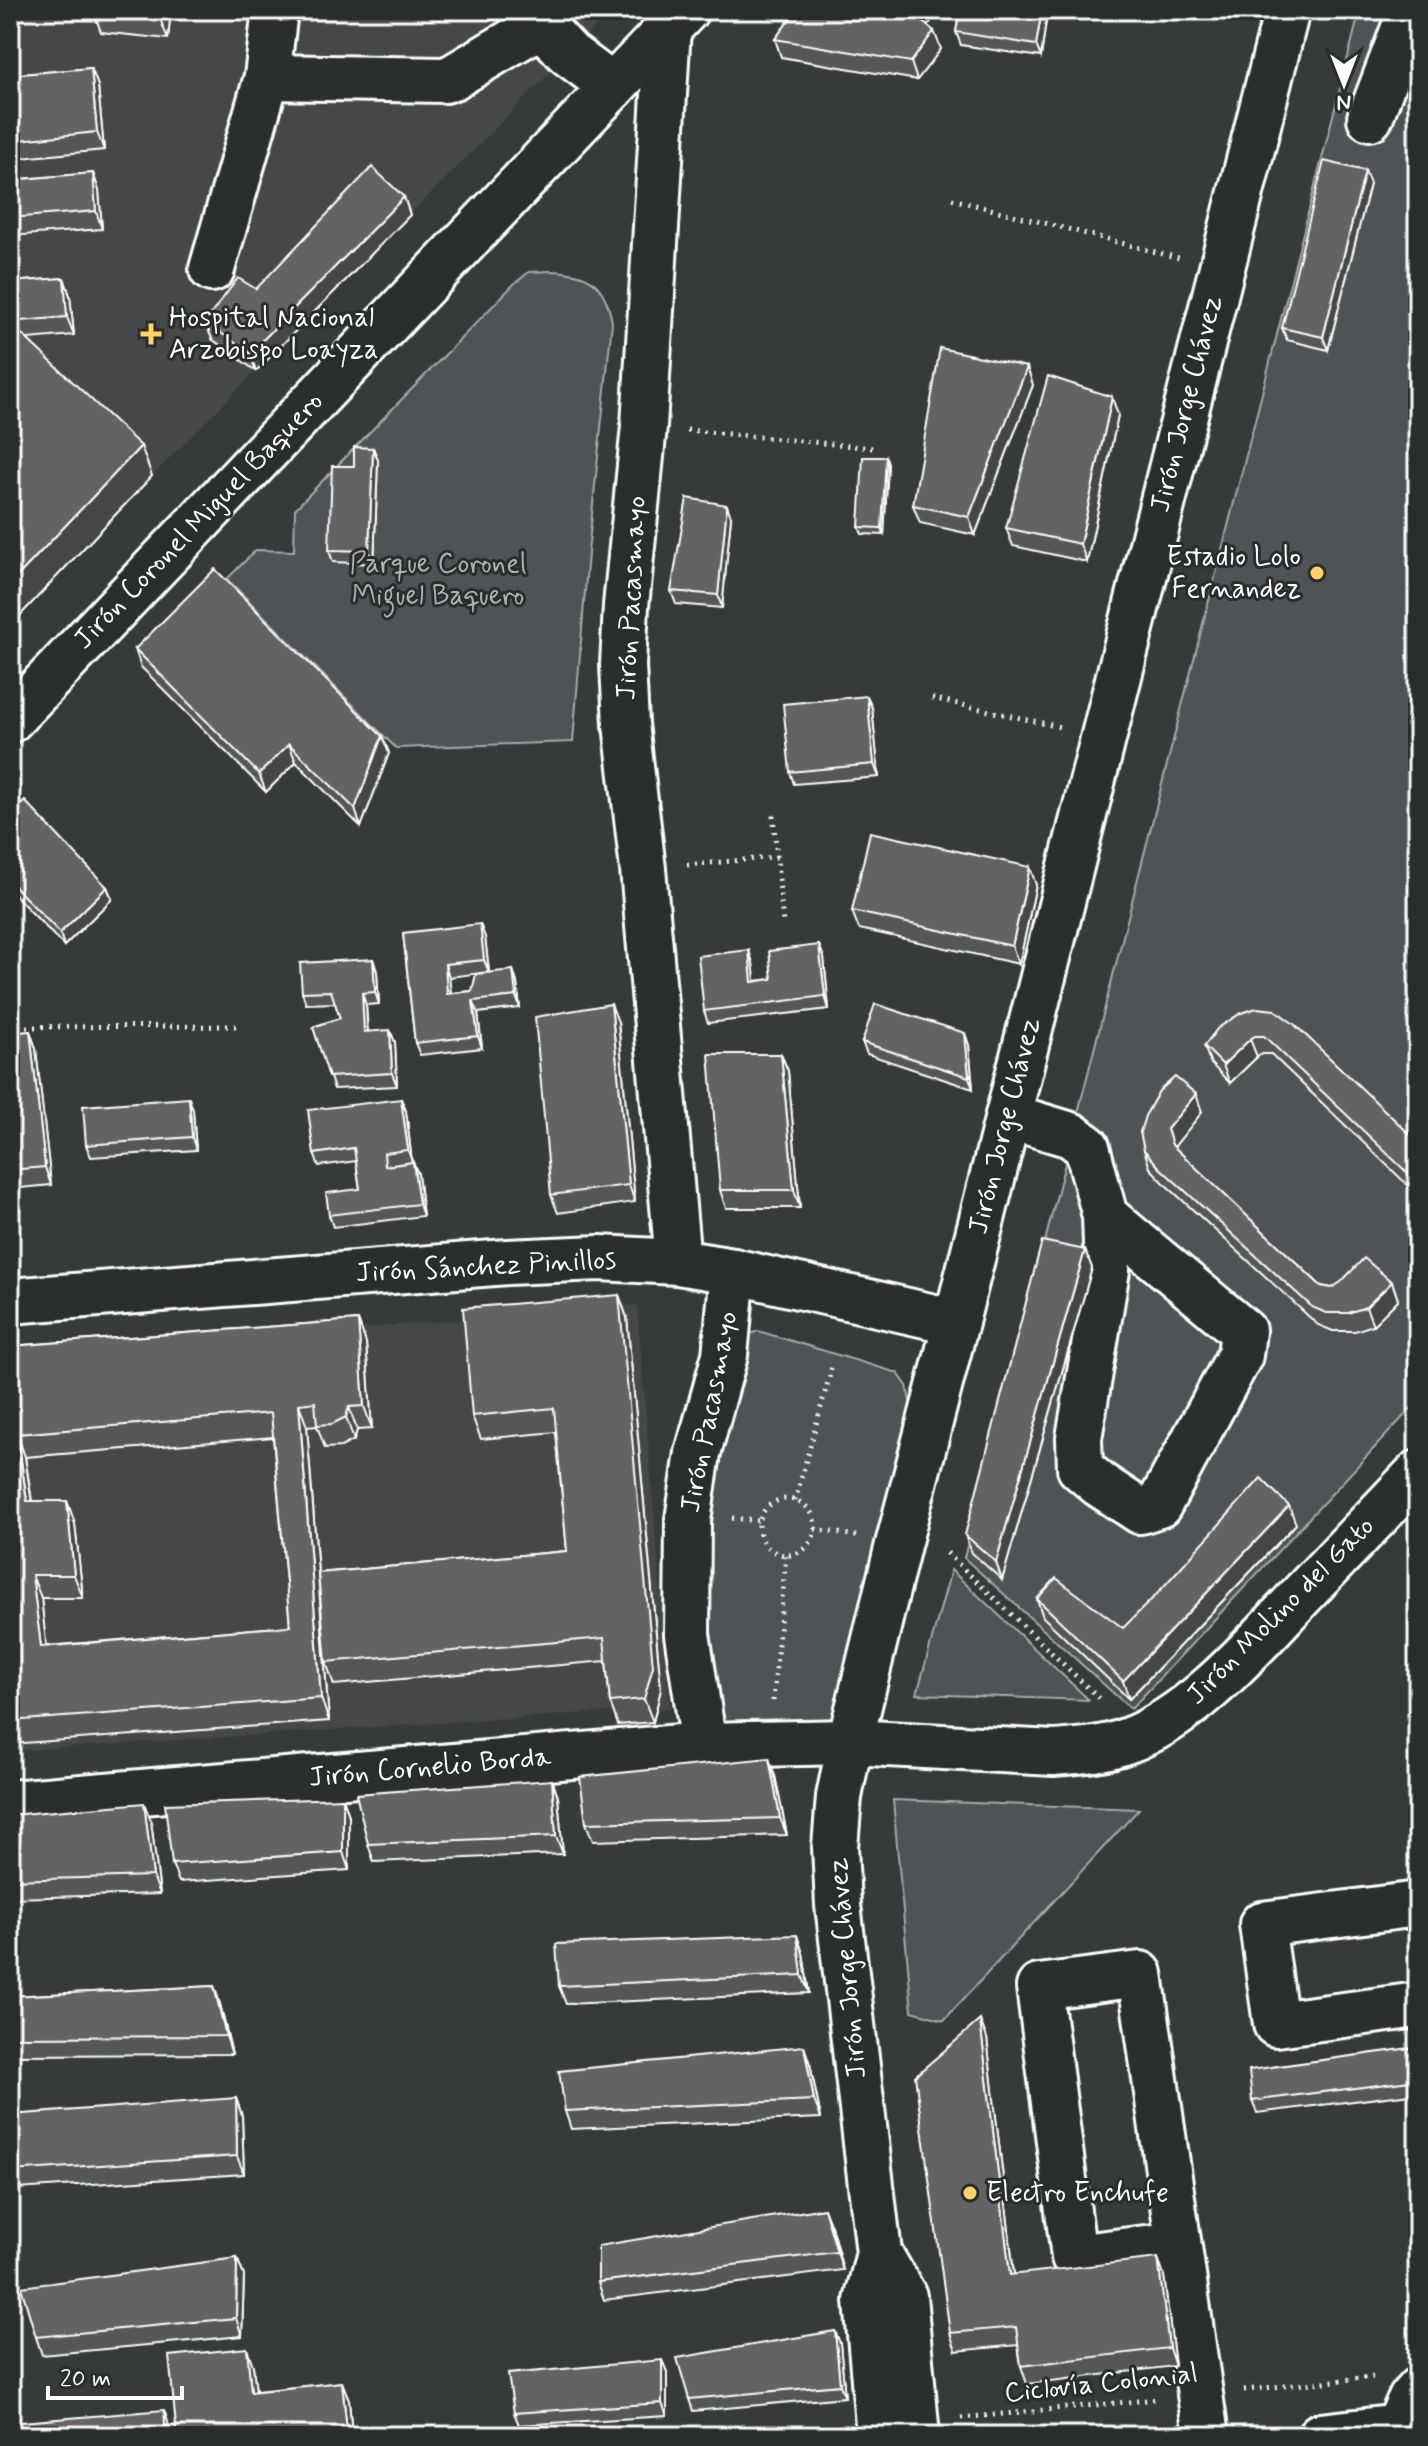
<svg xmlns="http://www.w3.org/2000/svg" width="1428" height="2446" viewBox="0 0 1428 2446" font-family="Mynerve,sans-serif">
	<rect width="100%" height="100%" fill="#373a3b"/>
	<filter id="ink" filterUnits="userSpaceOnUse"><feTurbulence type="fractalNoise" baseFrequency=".0125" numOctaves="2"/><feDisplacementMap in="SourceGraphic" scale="16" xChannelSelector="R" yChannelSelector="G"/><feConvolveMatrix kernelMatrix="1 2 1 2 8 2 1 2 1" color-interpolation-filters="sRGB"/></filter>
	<g filter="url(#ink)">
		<g fill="#444748">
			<path d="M10 10H612L152 476 10 625Z"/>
			<path d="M637 1305 670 1708 10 1751V1358Z"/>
		</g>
		<g fill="#505354" stroke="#a8a9aa" stroke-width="2">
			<path d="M1360 10H1418V1401L1131 1709 964 1558Z"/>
			<path d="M550 271C590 272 605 283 612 322L588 553 573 742 396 748 227 579 256 550 294 551 295 509 514 284 529 272Z"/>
			<path d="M758 1331 898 1373 907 1386 913 1416 837 1712 819 1735 723 1743 698 1549 745 1336Z"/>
			<path d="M951 1570 1089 1700 917 1694Z"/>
			<path d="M893 1800 1139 1809 944 2020 912 2011Z"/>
		</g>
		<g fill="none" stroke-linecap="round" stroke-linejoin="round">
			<defs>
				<g id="minor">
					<path d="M528 10 569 54 613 87"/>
					<path d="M668 28 644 426 626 606 623 665 626 724 643 869 678 1262"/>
					<path d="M267 77 445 80 453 77 542 24"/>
					<path d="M1370 118 1411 10"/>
					<path d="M212 269 267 77 275 10"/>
					<path d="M1008 1116 1071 1135 1087 1147 1105 1216 1107 1270 1079 1438 1080 1468 1099 1484 1140 1511 1159 1505 1240 1355 1243 1331 1105 1216"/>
					<path d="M10 1301 507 1262 599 1258 678 1262 733 1271 956 1322"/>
					<path d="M704 1745 687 1634 688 1520 698 1453 725 1355 733 1271"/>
					<path d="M10 1803 704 1745 850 1742 1054 1753C1078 1751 1102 1750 1126 1741 1190 1719 1250 1650 1295 1602 1336 1559 1377 1516 1418 1473"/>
					<path d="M1418 1904 1262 1924 1276 2024 1418 2005"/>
					<path d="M1178 2244 1074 2257 1039 1987 1140 1974 1206 2436"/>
					<path d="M879 2253 904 2296 917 2436"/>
					<path d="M1398 2427 1411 2398 1418 2390"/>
					<path d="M879 2436 867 2301 879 2253 838 1905 835 1847 839 1797 850 1742 898 1545 956 1322 1287 10"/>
				</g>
				<g id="major">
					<path d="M10 720 686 10"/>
					<path d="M1320 2436 1418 2425"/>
				</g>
			</defs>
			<use href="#minor" stroke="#fff" stroke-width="50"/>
			<use href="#major" stroke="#fff" stroke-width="50"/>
			<g stroke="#fff" stroke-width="5" stroke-dasharray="2 6" stroke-linecap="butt">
				<path d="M952 199 1179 258"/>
				<path d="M687 430 873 448"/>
				<path d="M10 638 18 646"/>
				<path d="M932 698 1060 727"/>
				<path d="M773 815 783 923"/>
				<path d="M687 865 777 857"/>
				<path d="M10 1010 18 1026"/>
				<path d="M10 1027 242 1026"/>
				<circle cx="787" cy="1527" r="28"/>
				<path d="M795 1501 832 1367"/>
				<path d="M732 1518 759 1521"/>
				<path d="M815 1529 856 1536"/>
				<path d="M947 1553 1102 1701"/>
				<path d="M773 1701 786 1555"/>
				<path d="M1244 2390 1373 2377"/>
				<path d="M961 2418 1158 2399"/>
				<path d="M787 2436 836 2431"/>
			</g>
			<use href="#minor" stroke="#2a2d2e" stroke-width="44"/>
			<use href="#major" stroke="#2a2d2e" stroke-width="44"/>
		</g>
		<g fill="#555657" stroke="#fff" stroke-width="2" fill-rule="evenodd">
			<path d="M93 10H171L168 39 101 32Z"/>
			<path d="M797 10H940L927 26 941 49 917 80 781 57 775 39Z"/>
			<path d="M960 10H1042L1046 21 1041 57 961 45 956 32Z"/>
			<path d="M91 68 98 86 104 150 10 159V75Z"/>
			<path d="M1365 171 1370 184 1328 350 1287 340 1282 328Z"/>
			<path d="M93 173 99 191 102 229 10 236V180Z"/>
			<path d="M404 197 410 215 256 371 212 339 205 322Z"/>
			<path d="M64 278 70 296 74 335 27 339 152 476 10 626V282Z"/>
			<path d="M1033 385 975 535 920 523 913 505Z"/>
			<path d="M1118 415 1087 562 1013 546 1006 528Z"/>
			<path d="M373 448 378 460 374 564 333 562 329 550 354 466Z"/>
			<path d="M886 457 888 464 884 535 862 534 859 527Z"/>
			<path d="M731 517 722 608 676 604 671 591Z"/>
			<path d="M135 649 382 736 389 753 361 827 296 762 266 792 141 667Z"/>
			<path d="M872 708 879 777 794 784 790 772Z"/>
			<path d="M10 815 107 887 112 899 64 946 10 890Z"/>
			<path d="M1036 885 1019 964 859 929 852 911Z"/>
			<path d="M403 933 485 937 489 972 449 977 451 993 472 991 513 970 517 983 520 1008 478 1013 482 1048 420 1055 415 1043Z"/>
			<path d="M819 945 824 958 829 1009 708 1023 704 1011 753 963 755 981 772 979Z"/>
			<path d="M373 959 377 972 379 1004 366 1005 368 1031 395 1042 397 1086 334 1089 313 1027 340 1018 335 1003 306 1004 302 992Z"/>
			<path d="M1241 1013 1418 1142V1195L1271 1054H1262L1257 1057 1230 1083 1211 1064 1204 1046Z"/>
			<path d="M618 1022 635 1202 558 1213 551 1195Z"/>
			<path d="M30 1031 36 1049 51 1185 10 1189V1033Z"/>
			<path d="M862 1042 969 1045 973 1089 867 1054Z"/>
			<path d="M781 1054 788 1071 800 1208H726L720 1190Z"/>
			<path d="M401 1099 406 1111 412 1162 418 1174 423 1216 333 1227 329 1215 360 1189 356 1161 319 1166 314 1154Z"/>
			<path d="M193 1110 196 1150 91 1157 86 1145Z"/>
			<path d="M1202 1112 1174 1147 1321 1286 1332 1288 1392 1282 1398 1300 1373 1325 1355 1331H1333L1318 1325 1166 1185 1150 1168 1144 1150Z"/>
			<path d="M1418 1201V1226L1411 1208Z"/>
			<path d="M1085 1250 1092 1268 1002 1580 972 1553 965 1535Z"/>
			<path d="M619 1295 627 1318 661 1689 653 1722 618 1725 610 1702 606 1661 334 1685 326 1662 319 1585 329 1721 10 1744V1346L358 1320 366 1343 372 1429 357 1430 354 1440 341 1447 325 1448 317 1426 307 1427 318 1573 567 1551 556 1432 481 1439 472 1416ZM273 1437 290 1626 46 1646 41 1598H83L75 1524 67 1501H32L25 1457Z"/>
			<path d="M1296 1524 1129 1699 1043 1617 1037 1599 1123 1628Z"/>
			<path d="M775 1776 787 1835 593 1841 586 1823Z"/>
			<path d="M552 1780 558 1797 563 1854 374 1862 368 1844Z"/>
			<path d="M343 1798 349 1816V1870L179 1882 172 1864Z"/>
			<path d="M10 1815 151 1821 160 1894 10 1898Z"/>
			<path d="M803 1953 809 1993 566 2004 559 1986Z"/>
			<path d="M214 1986 220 2004 232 2054 10 2055V1996Z"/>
			<path d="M987 2038 1014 2274 1164 2276 1175 2366 1027 2384 1021 2366 1018 2345 956 2351 950 2333Z"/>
			<path d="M1418 2047V2093L1257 2113 1252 2101Z"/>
			<path d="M810 2064 821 2118 571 2129 565 2111Z"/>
			<path d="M236 2098 242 2116 244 2174 17 2189 11 2171Z"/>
			<path d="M831 2226 843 2270 604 2300 598 2282Z"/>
			<path d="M237 2258 244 2276 242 2336 42 2355 36 2337Z"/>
			<path d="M840 2343 845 2397 693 2411 689 2399Z"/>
			<path d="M253 2366 256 2391 342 2382 349 2400 352 2436H177Z"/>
			<path d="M667 2372V2416L519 2425 514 2413Z"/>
		</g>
		<g fill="#454647" stroke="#fff" stroke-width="2">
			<path d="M160 10H171L168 39 159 16Z"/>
			<path d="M919 10H940L921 34 915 16Z"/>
			<path d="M1042 10 1046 21 1041 57 1036 45Z"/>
			<path d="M934 31 941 49 917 80 911 62Z"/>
			<path d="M91 68 98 86 104 150 97 132Z"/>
			<path d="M1365 171 1370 184 1328 350 1323 337Z"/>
			<path d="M93 173 99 191 102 229 96 211Z"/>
			<path d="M404 197 410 215 256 371 250 353Z"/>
			<path d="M64 278 70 296 74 335 67 317Z"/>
			<path d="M1027 367 1033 385 975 535 969 517Z"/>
			<path d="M1112 397 1118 415 1087 562 1080 544Z"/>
			<path d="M141 446 152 476 10 626V584Z"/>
			<path d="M373 448 378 460 374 564 369 551Z"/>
			<path d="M886 457 888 464 884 535 882 528Z"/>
			<path d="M727 505 731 517 722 608 718 595Z"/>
			<path d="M867 696 872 708 879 777 874 764Z"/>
			<path d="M382 736 389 753 361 827 355 809Z"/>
			<path d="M289 744 296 762 266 792 259 774Z"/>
			<path d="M1030 867 1036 885 1019 964 1012 946Z"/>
			<path d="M107 887 112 899 64 946 60 933Z"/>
			<path d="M480 924 485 937 489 972 484 960Z"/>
			<path d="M819 945 824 958 829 1009 825 996Z"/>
			<path d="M749 950 753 963 757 994 752 982Z"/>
			<path d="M373 959 377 972 379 1004 375 992Z"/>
			<path d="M445 964 449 977 452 1006 447 994Z"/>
			<path d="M513 970 517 983 520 1008 516 996Z"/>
			<path d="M362 993 366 1005 368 1044 364 1032Z"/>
			<path d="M473 1001 478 1013 482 1048 478 1036Z"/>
			<path d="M611 1004 618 1022 635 1202 629 1185Z"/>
			<path d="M390 1030 395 1042 397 1086 392 1073Z"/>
			<path d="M30 1031 36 1049 51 1185 45 1167Z"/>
			<path d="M965 1033 969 1045 973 1089 969 1077Z"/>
			<path d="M1250 1039 1257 1057 1230 1083 1223 1065Z"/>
			<path d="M781 1054 788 1071 800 1208 794 1190Z"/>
			<path d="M1196 1094 1202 1112 1174 1147 1172 1145 1167 1129Z"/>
			<path d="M189 1098 193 1110 196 1150 192 1137Z"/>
			<path d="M401 1099 406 1111 412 1162 408 1150Z"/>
			<path d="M413 1162 418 1174 423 1216 419 1204Z"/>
			<path d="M1085 1250 1092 1268 1002 1580 996 1562Z"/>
			<path d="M1392 1282 1398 1300 1373 1325 1366 1307Z"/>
			<path d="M619 1295 627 1318 661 1689 653 1722 644 1699Z"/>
			<path d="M358 1320 366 1343 372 1429 364 1406Z"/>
			<path d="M299 1404 307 1427 329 1721 321 1698Z"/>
			<path d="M349 1407 357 1430 354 1440 346 1417Z"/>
			<path d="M17 1434 25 1457 35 1524 27 1501Z"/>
			<path d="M67 1501 75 1524 83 1598 74 1575Z"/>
			<path d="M1289 1506 1296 1524 1129 1699 1123 1681Z"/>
			<path d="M32 1575 41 1598 49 1669 41 1647Z"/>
			<path d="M769 1758 775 1776 787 1835 780 1818Z"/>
			<path d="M552 1780 558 1797 563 1854 556 1836Z"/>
			<path d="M343 1798 349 1816V1870L343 1852Z"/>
			<path d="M144 1803 151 1821 160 1894 153 1876Z"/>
			<path d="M797 1935 803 1953 809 1993 802 1975Z"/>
			<path d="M214 1986 220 2004 232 2054 226 2036Z"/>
			<path d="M980 2020 987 2038 1016 2293 1010 2275Z"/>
			<path d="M804 2046 810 2064 821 2118 814 2100Z"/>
			<path d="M236 2098 242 2116 244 2174 237 2156Z"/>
			<path d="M824 2208 831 2226 843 2270 837 2252Z"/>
			<path d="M237 2258 244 2276 242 2336 236 2318Z"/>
			<path d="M1158 2258 1164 2276 1175 2366 1169 2348Z"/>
			<path d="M835 2331 840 2343 845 2397 840 2385Z"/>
			<path d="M247 2348 253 2366 258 2410 251 2392Z"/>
			<path d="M662 2360 667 2372V2416L662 2403Z"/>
			<path d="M342 2382 349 2400 352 2436H349L347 2431Z"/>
			<path d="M164 2410 168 2422 170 2436H166Z"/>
		</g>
		<g fill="#636465" stroke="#fff" stroke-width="2" fill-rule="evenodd">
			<path d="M102 10H160L159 16Z"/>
			<path d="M797 10H919L915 16 934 31 911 62 775 39Z"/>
			<path d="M960 10H1042L1036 45 956 32Z"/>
			<path d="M91 68 97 132 10 141V75Z"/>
			<path d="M1324 161 1365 171 1323 337 1282 328Z"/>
			<path d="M372 167 404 197 250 353 205 322 238 278 256 289Z"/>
			<path d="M93 173 96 211 10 218V180Z"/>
			<path d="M64 278 67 317 10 322V282Z"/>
			<path d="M12 325 141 446 10 584V508L13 505 10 502V328Z"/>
			<path d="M940 348 1027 367 969 517 913 505Z"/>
			<path d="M1048 376 1112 397 1080 544 1006 528Z"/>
			<path d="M354 447 373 448 369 551 329 550 332 466H354Z"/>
			<path d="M863 457H886L882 528 859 527Z"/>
			<path d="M687 498 727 505 718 595 671 591Z"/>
			<path d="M215 569 382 736 355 809 289 744 259 774 135 649Z"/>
			<path d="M867 696 874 764 790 772 783 704Z"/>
			<path d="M25 801 107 887 60 933 10 882V815Z"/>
			<path d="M870 832 1030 867 1012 946 852 911Z"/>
			<path d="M480 924 484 960 445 964 447 994 472 991 476 974 513 970 516 996 473 1001 478 1036 415 1043 403 933Z"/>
			<path d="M819 945 825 996 704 1011 698 956 749 950 752 982 772 979 769 951Z"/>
			<path d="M373 959 375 992 362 993 364 1032 390 1030 392 1073 329 1077 313 1027 340 1018 331 991 302 992 300 963Z"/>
			<path d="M611 1004 629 1185 551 1195 535 1017Z"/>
			<path d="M875 1004 965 1033 969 1077 862 1042Z"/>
			<path d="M1257 1008 1275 1010 1294 1024 1418 1142V1183L1264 1036H1255L1250 1039 1223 1065 1204 1046 1218 1028 1241 1013Z"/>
			<path d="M30 1031 45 1167 10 1170V1033Z"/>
			<path d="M709 1054H781L794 1190H720Z"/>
			<path d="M1175 1077 1196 1094 1167 1129 1172 1145 1321 1286 1332 1288 1341 1282 1364 1258 1392 1282 1366 1307 1348 1313H1326L1312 1307 1159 1167 1144 1150 1140 1132 1145 1116 1159 1091Z"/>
			<path d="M189 1098 192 1137 86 1145 83 1106Z"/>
			<path d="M401 1099 408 1150 384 1153 385 1166 413 1162 419 1204 329 1215 326 1193 360 1189 354 1148 314 1154 308 1110Z"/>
			<path d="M1418 1201V1214L1411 1208Z"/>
			<path d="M1042 1241 1085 1250 996 1562 965 1535Z"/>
			<path d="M619 1295 653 1666 644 1699 610 1702 604 1638 326 1662 318 1573 567 1551 554 1408 472 1416 463 1308Z"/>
			<path d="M358 1320 364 1406 349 1407 346 1417 332 1424 317 1425 315 1402 299 1404 321 1698 10 1721V1346ZM271 1413 290 1626 41 1647 32 1575H74L67 1501H27L17 1434Z"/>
			<path d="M1418 1329V1340L1413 1335Z"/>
			<path d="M1261 1478 1289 1506 1123 1681 1037 1599 1056 1578 1123 1628 1156 1595Z"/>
			<path d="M769 1758 780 1818 586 1823 580 1777Z"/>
			<path d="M552 1780 556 1836 368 1844 356 1794Z"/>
			<path d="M343 1798V1852L172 1864 165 1804Z"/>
			<path d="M144 1803 153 1876 10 1880V1815Z"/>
			<path d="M797 1935 802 1975 559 1986 556 1944Z"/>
			<path d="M214 1986 226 2036 10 2037V1996Z"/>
			<path d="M980 2020 1010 2275 1158 2258 1169 2348 1021 2366 1016 2327 950 2333 915 2076Z"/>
			<path d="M804 2046 814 2100 565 2111 559 2071Z"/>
			<path d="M1418 2047V2080L1252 2101 1249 2070Z"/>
			<path d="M236 2098 237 2156 11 2171 10 2115Z"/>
			<path d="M824 2208 837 2252 598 2282V2246Z"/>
			<path d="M237 2258 236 2318 36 2337 21 2287Z"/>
			<path d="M835 2331 840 2385 689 2399 677 2358Z"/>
			<path d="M247 2348 251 2392 342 2382 347 2431 299 2436H177L169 2356Z"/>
			<path d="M662 2360V2403L514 2413 508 2374Z"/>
			<path d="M164 2410 166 2436H10V2423Z"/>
		</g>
	</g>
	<g fill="#ffd166" stroke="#2a2d2e" stroke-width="3">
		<path d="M147 322h8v8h8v8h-8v8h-8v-8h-8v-8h8z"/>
		<circle cx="1317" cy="573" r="8"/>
		<circle cx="970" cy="2193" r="8"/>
	</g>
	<g text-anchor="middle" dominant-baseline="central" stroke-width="6" stroke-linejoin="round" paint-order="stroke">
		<g font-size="28" fill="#fff" stroke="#2a2d2e" text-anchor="start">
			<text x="169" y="318">Hospital Nacional<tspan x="169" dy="32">Arzobispo Loayza</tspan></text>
			<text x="1301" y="557" text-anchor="end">Estadio Lolo<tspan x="1301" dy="32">Fernandez</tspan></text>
			<text x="986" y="2193">Electro Enchufe</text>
		</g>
		<g font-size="28" fill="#fff" stroke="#2a2d2e">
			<text transform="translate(1187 404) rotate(-76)">Jirón Jorge Chávez</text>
			<text transform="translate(199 521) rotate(-46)">Jirón Coronel Miguel Baquero</text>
			<text transform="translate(632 598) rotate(-87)">Jirón Pacasmayo</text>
			<text transform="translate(1005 1126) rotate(-76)">Jirón Jorge Chávez</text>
			<text transform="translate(486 1267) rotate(-3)">Jirón Sánchez Pinillos</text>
			<text transform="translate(710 1412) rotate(-79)">Jirón Pacasmayo</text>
			<text transform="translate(1281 1611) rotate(-45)">Jirón Molino del Gato</text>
			<text transform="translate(430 1768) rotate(-5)">Jirón Cornelio Borda</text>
			<text transform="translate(848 1968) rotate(-95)">Jirón Jorge Chávez</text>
			<text transform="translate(1101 2384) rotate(-6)">Ciclovía Colonial</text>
		</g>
		<g font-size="28" fill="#b0b2b2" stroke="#2a2d2e">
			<text x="438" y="564">Parque Coronel<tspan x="438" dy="32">Miguel Baquero</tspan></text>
		</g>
	</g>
	<rect width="1428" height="2446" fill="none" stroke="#2a2d2e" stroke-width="40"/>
	<rect x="20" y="20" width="1388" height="2406" fill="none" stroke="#fff" stroke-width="3" filter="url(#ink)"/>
	<g transform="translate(1344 84) rotate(180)" stroke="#2a2d2e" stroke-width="6" paint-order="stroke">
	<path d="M0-6L14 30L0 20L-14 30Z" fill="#ffffff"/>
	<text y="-12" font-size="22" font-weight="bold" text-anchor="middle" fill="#ffffff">N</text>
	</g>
	<path d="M48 2386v12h134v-12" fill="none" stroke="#ffffff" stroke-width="4"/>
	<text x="60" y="2386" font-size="24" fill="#ffffff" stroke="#2a2d2e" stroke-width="6" paint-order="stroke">20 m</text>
</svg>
